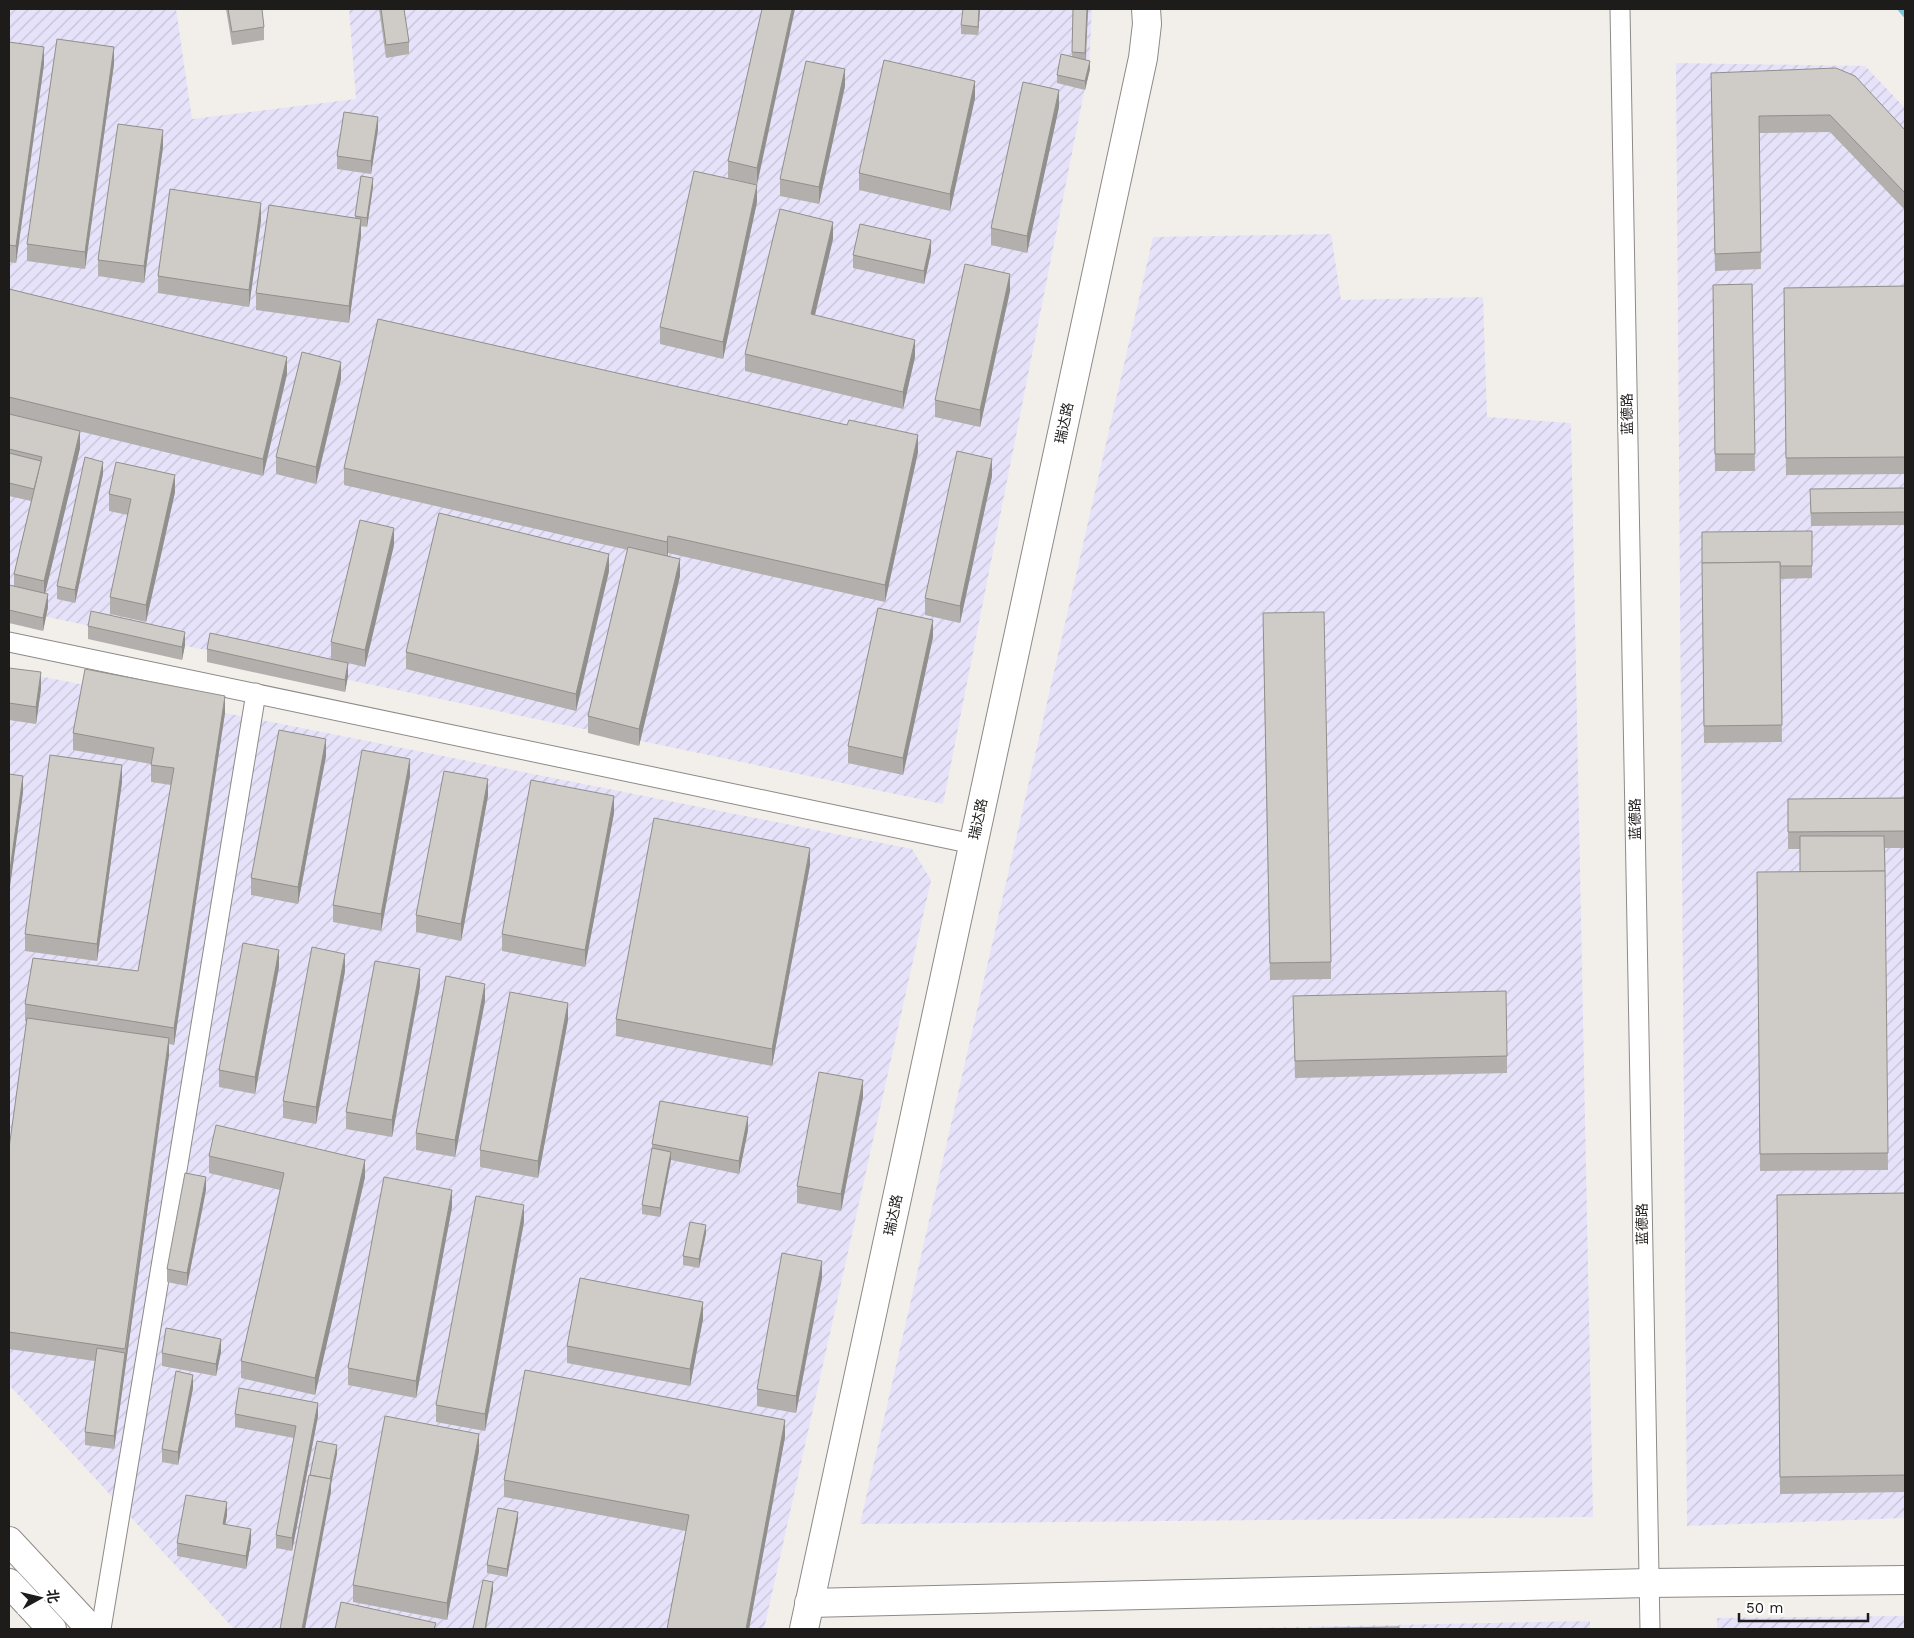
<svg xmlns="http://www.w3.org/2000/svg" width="1914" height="1638" viewBox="0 0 1914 1638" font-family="'Work Sans','Noto Sans SC',sans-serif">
	<defs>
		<pattern id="industrial-furrows" width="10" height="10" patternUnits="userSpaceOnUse" patternTransform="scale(1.25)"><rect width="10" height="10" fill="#e6e2f9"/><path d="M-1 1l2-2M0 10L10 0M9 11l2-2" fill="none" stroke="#c5c1d5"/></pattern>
	</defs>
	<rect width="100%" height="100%" fill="#f2efeb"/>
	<g fill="url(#industrial-furrows)">
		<path d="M9 9H176L192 119 356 99 349 9H1092L1089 67 943 804 9 609Z"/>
		<path d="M1676 63 1865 66 1905 108V1518L1687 1526Z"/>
		<path d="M1331 234 1341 300 1483 297 1487 417 1571 423 1593 1517 860 1524 1153 237Z"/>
		<path d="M9 670 912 849 931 880 764 1629H234L9 1385Z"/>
		<path d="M1905 1616V1629H1717V1618Z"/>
		<path d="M1590 1621V1629H1202Z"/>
	</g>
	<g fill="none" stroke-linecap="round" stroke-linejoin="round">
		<path stroke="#7dc3da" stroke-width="5" d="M1900 9 1905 15"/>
		<defs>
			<g id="street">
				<path d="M1620 9 1650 1629"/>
				<path d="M9 642 973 844"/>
				<path d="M101 1629 256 693"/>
			</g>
			<g id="secondary">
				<path d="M9 1541 91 1629"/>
				<path d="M9 1583 52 1629"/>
				<path d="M809 1603 1649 1583 1905 1580"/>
				<path d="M804 1629 1143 58 1147 24 1146 9"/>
			</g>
		</defs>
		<use href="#street" stroke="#8d8a87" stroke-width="21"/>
		<use href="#secondary" stroke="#8d8a87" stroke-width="30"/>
		<use href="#street" stroke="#fff" stroke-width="19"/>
		<use href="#secondary" stroke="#fff" stroke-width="28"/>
	</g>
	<g fill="#b2afac">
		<path d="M226 9H262L264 27V40L232 45Z"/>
		<path d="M379 9H404L409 42V54L386 58Z"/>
		<path d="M762 9 757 185 728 178V161Z"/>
		<path d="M980 9 978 35 961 34V25Z"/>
		<path d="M1073 9H1088L1086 60 1090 69 1085 90 1057 83V75L1072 57Z"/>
		<path d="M9 42 44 64 16 263 9 262Z"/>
		<path d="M114 64 85 269 27 261V244Z"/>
		<path d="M845 86 819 204 780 196V179Z"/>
		<path d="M1711 90 1905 130V210L1830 132 1759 133 1761 269 1715 271Z"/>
		<path d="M975 98 950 211 859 190V173Z"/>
		<path d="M1059 107 1027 253 991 245V228Z"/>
		<path d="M378 129 371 174 337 169V156Z"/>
		<path d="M163 147 144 283 98 276V260Z"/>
		<path d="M373 187 367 227 361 226V236L349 323 256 310V293L355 218V216Z"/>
		<path d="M757 202 723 359 660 344V327Z"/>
		<path d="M261 220 249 307 158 293V276Z"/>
		<path d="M833 239 815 315 915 357 903 409 745 371V354Z"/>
		<path d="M931 252 924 284 853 268V255Z"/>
		<path d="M1752 284 1755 471H1715L1713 285Z"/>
		<path d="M1905 286V474L1786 475 1784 288Z"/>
		<path d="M9 289 287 374 263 476 9 414Z"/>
		<path d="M1010 291 980 427 935 417V400Z"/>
		<path d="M341 379 316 484 276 474V457Z"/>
		<path d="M9 414 80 448 45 593 48 607 43 631 9 623V585L14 586V574L31 501 9 496Z"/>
		<path d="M918 452 885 602 668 553V556L680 576 639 746 588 733V716L628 550 344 485V468Z"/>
		<path d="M103 474 75 603 57 599V586Z"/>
		<path d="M992 476 960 623 925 615V598Z"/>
		<path d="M1905 488V525L1811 526 1810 489Z"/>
		<path d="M175 492 146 622 110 614V597L128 515 109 511V494Z"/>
		<path d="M1812 531V578L1780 579 1782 742 1704 743 1702 580Z"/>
		<path d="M394 545 365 667 331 659V642Z"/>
		<path d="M609 571 576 711 406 669V652Z"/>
		<path d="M88 626 185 645 182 660 88 639Z"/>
		<path d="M1263 630 1331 962V979L1270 980Z"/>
		<path d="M933 637 903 775 848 763V746Z"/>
		<path d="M207 649 348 676 345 692 207 662Z"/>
		<path d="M9 668 41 689 36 724 9 720Z"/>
		<path d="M225 713 174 1045 169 1044V1055L114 1449 85 1445V1432L95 1361 9 1349V1148L27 1022 25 1021V1004L138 971 171 785 151 782V764L73 750V733Z"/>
		<path d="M326 756 298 904 251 895V878Z"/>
		<path d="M410 776 381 931 333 922V905Z"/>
		<path d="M122 782 97 961 25 951V934Z"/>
		<path d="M488 796 461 941 416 932V915Z"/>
		<path d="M1905 798V848H1885L1888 1170 1760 1171 1757 872H1800V849H1788V799Z"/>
		<path d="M614 813 585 967 502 951V934Z"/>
		<path d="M810 865 772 1066 616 1036V1019Z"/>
		<path d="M279 967 255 1094 219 1087V1070Z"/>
		<path d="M345 971 316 1124 283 1118V1101Z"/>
		<path d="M420 986 392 1137 346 1129V1112Z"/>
		<path d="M1293 996 1507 1056V1073L1295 1078Z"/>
		<path d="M485 1001 455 1157 416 1150V1133Z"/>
		<path d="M568 1020 538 1178 480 1167V1150Z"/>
		<path d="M863 1097 841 1211 797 1203V1186Z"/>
		<path d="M748 1130 739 1174 671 1160 660 1217 642 1214V1205L652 1153V1144Z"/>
		<path d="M209 1156 365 1177 315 1395 241 1378V1361L280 1190 209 1173Z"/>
		<path d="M206 1190 187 1286 167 1282V1269Z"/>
		<path d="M1905 1193V1492L1780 1494 1777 1195Z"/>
		<path d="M452 1207 416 1398 348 1385V1368Z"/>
		<path d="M524 1222 485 1431 436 1422V1405Z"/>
		<path d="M706 1233 699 1268 683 1265V1256Z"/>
		<path d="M822 1278 796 1413 757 1406V1389Z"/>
		<path d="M703 1319 690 1386 567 1363V1346Z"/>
		<path d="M221 1352 216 1376 162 1366V1353Z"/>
		<path d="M193 1388 178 1465 162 1462V1449Z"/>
		<path d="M235 1414 318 1416 292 1551 276 1548V1535L294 1438 235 1427Z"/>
		<path d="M785 1437 749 1629H667L686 1531 504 1497V1480Z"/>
		<path d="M479 1451 447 1620 353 1602V1585Z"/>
		<path d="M227 1515 225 1524 251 1542 246 1569 177 1556V1543Z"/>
		<path d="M518 1520 507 1577 487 1573V1565Z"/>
	</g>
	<g fill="#918f8c">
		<path d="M792 9H795L757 185V168Z"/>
		<path d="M979 9H980L978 35V27Z"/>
		<path d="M1087 9H1088L1085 66V53Z"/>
		<path d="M44 47V64L16 263V246Z"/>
		<path d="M114 47V64L85 269V252Z"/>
		<path d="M1090 61V69L1085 90V81Z"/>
		<path d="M845 69V86L819 204V187Z"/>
		<path d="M975 81V98L950 211V194Z"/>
		<path d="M1059 90V107L1027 253V236Z"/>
		<path d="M378 117V129L371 174V161Z"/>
		<path d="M163 130V147L144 283V266Z"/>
		<path d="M373 178V187L367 227V218Z"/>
		<path d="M757 185V202L723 359V342Z"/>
		<path d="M261 203V220L249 307V290Z"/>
		<path d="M361 219V236L349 323V306Z"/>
		<path d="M833 222V239L811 331V314Z"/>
		<path d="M931 240V252L924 284V271Z"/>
		<path d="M1010 274V291L980 427V410Z"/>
		<path d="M915 340V357L903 409V392Z"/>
		<path d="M287 357V374L263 476V459Z"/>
		<path d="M341 362V379L316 484V467Z"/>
		<path d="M80 431V448L44 598V581Z"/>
		<path d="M918 435V452L885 602V585Z"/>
		<path d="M992 459V476L960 623V606Z"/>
		<path d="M103 462V474L75 603V590Z"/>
		<path d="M175 475V492L146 622V605Z"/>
		<path d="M394 528V545L365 667V650Z"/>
		<path d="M668 536V553L667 559V542Z"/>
		<path d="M609 554V571L576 711V694Z"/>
		<path d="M680 559V576L639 746V729Z"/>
		<path d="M48 594V607L43 631V618Z"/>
		<path d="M933 620V637L903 775V758Z"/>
		<path d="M185 632V645L182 660V647Z"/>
		<path d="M348 663V676L345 692V680Z"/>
		<path d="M41 672V689L36 724V707Z"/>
		<path d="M225 696V713L174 1045V1028Z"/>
		<path d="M326 739V756L298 904V887Z"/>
		<path d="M410 759V776L381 931V914Z"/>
		<path d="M122 765V782L97 961V944Z"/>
		<path d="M23 776V793L9 894V877Z"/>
		<path d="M488 779V796L461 941V924Z"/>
		<path d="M614 796V813L585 967V950Z"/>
		<path d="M810 848V865L772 1066V1049Z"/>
		<path d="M279 950V967L255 1094V1077Z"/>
		<path d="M345 954V971L316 1124V1107Z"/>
		<path d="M420 969V986L392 1137V1120Z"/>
		<path d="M485 984V1001L455 1157V1140Z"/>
		<path d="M568 1003V1020L538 1178V1161Z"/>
		<path d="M169 1038V1055L114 1449V1436Z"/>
		<path d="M863 1080V1097L841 1211V1194Z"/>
		<path d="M748 1117V1130L739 1174V1161Z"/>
		<path d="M671 1152V1160L660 1217V1208Z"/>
		<path d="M365 1160V1177L315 1395V1378Z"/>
		<path d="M206 1177V1190L187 1286V1273Z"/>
		<path d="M452 1190V1207L416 1398V1381Z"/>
		<path d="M524 1205V1222L485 1431V1414Z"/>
		<path d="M706 1225V1233L699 1268V1259Z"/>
		<path d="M822 1261V1278L796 1413V1396Z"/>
		<path d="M703 1302V1319L690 1386V1369Z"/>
		<path d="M221 1339V1352L216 1376V1364Z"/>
		<path d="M193 1375V1388L178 1465V1452Z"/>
		<path d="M318 1403V1416L292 1551V1538Z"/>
		<path d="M785 1420V1437L749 1629H746Z"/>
		<path d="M479 1434V1451L447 1620V1603Z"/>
		<path d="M337 1445V1454L331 1485V1492L305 1629H302Z"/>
		<path d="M227 1502V1515L223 1537V1524Z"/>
		<path d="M518 1512V1520L507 1577V1569Z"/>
		<path d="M251 1529V1542L246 1569V1556Z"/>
		<path d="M493 1582V1591L486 1629H485Z"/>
	</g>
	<g fill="#cfccc8" stroke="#918f8c">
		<path d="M228 9H262L264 27 232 32Z"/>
		<path d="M381 9H404L409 42 386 45Z"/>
		<path d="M762 9H792L757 168 728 161Z"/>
		<path d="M963 9H979L978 27 961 25Z"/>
		<path d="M1073 9H1087L1085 53 1072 52Z"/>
		<path d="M57 39 114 47 85 252 27 244Z"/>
		<path d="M9 42 44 47 16 246 9 245Z"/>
		<path d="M1061 54 1090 61 1085 81 1057 75Z"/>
		<path d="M884 60 975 81 950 194 859 173Z"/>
		<path d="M806 61 845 69 819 187 780 179Z"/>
		<path d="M1836 68 1855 76 1905 130V193L1830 115 1759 116 1761 252 1715 254 1711 73Z"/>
		<path d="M1023 82 1059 90 1027 236 991 228Z"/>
		<path d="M344 112 378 117 371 161 337 156Z"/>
		<path d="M118 124 163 130 144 266 98 260Z"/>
		<path d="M694 171 757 185 723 342 660 327Z"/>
		<path d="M361 176 373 178 367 218 355 216Z"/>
		<path d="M170 189 261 203 249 290 158 276Z"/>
		<path d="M269 205 361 219 349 306 256 293Z"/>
		<path d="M780 209 833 222 811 314 915 340 903 392 745 354Z"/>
		<path d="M860 224 931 240 924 271 853 255Z"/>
		<path d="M965 264 1010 274 980 410 935 400Z"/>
		<path d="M1752 284 1755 454H1715L1713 285Z"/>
		<path d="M1905 286V457L1786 458 1784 288Z"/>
		<path d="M9 289 287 357 263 459 9 397Z"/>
		<path d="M378 319 847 425 849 420 918 435 885 585 668 536 667 542 344 468Z"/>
		<path d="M302 352 341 362 316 467 276 457Z"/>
		<path d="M9 414 80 431 44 581 14 574 42 457 9 449Z"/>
		<path d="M957 451 992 459 960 606 925 598Z"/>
		<path d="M9 453 41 461 34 489 9 483Z"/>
		<path d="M85 457 103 462 75 590 57 586Z"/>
		<path d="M116 462 175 475 146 605 110 597 131 499 109 494Z"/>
		<path d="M1905 488V512L1811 513 1810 489Z"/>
		<path d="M439 513 609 554 576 694 406 652Z"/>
		<path d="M360 520 394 528 365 650 331 642Z"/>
		<path d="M1812 531V566H1780V562L1702 563V532Z"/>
		<path d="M628 547 680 559 639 729 588 716Z"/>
		<path d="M1780 562 1782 725 1704 726 1702 563Z"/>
		<path d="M9 585 48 594 43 618 9 610Z"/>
		<path d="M878 608 933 620 903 758 848 746Z"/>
		<path d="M91 611 185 632 182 647 88 626Z"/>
		<path d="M1324 612 1331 962 1270 963 1263 613Z"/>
		<path d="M210 633 348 663 345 680 207 649Z"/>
		<path d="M9 668 41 672 36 707 9 703Z"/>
		<path d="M85 669 225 696 174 1028 25 1004 33 958 138 971 174 768 151 765 154 748 73 733Z"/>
		<path d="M279 730 326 739 298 887 251 878Z"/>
		<path d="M362 750 410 759 381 914 333 905Z"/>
		<path d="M50 755 122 765 97 944 25 934Z"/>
		<path d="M444 771 488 779 461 924 416 915Z"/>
		<path d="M9 774 23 776 9 877Z"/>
		<path d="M531 780 614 796 585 950 502 934Z"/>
		<path d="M1905 798V831L1788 832V799Z"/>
		<path d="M654 818 810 848 772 1049 616 1019Z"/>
		<path d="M1800 836H1884L1885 871 1800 872Z"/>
		<path d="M1885 871 1888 1153 1760 1154 1757 872Z"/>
		<path d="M243 943 279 950 255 1077 219 1070Z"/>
		<path d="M312 947 345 954 316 1107 283 1101Z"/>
		<path d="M375 961 420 969 392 1120 346 1112Z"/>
		<path d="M446 976 485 984 455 1140 416 1133Z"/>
		<path d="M1506 991 1507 1056 1295 1061 1293 996Z"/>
		<path d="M510 992 568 1003 538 1161 480 1150Z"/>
		<path d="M27 1018 169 1038 125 1349 9 1332V1148Z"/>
		<path d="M819 1072 863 1080 841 1194 797 1186Z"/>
		<path d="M660 1101 748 1117 739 1161 652 1144Z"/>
		<path d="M216 1125 365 1160 315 1378 241 1361 284 1173 209 1156Z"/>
		<path d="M652 1148 671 1152 660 1208 642 1205Z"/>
		<path d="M185 1173 206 1177 187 1273 167 1269Z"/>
		<path d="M384 1177 452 1190 416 1381 348 1368Z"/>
		<path d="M1905 1193V1475L1780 1477 1777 1195Z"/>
		<path d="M476 1196 524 1205 485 1414 436 1405Z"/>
		<path d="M690 1222 706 1225 699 1259 683 1256Z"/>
		<path d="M782 1253 822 1261 796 1396 757 1389Z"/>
		<path d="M580 1278 703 1302 690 1369 567 1346Z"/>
		<path d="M166 1328 221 1339 216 1364 162 1353Z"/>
		<path d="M97 1348 125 1353 114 1436 85 1432Z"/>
		<path d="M525 1370 785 1420 746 1629H667L689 1515 504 1480Z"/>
		<path d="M176 1371 193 1375 178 1452 162 1449Z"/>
		<path d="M239 1388 318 1403 292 1538 276 1535 296 1426 235 1414Z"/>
		<path d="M385 1416 479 1434 447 1603 353 1585Z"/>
		<path d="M317 1441 337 1445 330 1479 310 1475Z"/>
		<path d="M309 1475 331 1479 302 1629H280Z"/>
		<path d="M186 1495 227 1502 223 1524 251 1529 246 1556 177 1543Z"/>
		<path d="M498 1508 518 1512 507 1569 487 1565Z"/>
		<path d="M483 1580 493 1582 485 1629H473Z"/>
		<path d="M341 1602 436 1623 434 1629H335Z"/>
		<path d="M1399 1627V1629H1274Z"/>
	</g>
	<g text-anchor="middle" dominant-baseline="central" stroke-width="4" stroke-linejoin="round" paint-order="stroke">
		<g font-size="14" fill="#1e1c1b" stroke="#fff">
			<text transform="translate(1627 414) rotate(-91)">蓝德路</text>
			<text transform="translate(1064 423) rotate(-78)">瑞达路</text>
			<text transform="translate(978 819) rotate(-78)">瑞达路</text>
			<text transform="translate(1635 819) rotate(-91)">蓝德路</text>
			<text transform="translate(893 1215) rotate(-78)">瑞达路</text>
			<text transform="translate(1642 1224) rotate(-91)">蓝德路</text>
		</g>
	</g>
	<rect width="1914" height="1638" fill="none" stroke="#1e1c1b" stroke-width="20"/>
	<g transform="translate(40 1598) rotate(82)" stroke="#ffffff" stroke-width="4" paint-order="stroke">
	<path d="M0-4L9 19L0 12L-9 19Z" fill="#1e1c1b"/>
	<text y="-8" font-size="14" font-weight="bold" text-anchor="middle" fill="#1e1c1b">北</text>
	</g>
	<path d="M1739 1613v8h129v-8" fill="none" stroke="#1e1c1b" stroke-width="2.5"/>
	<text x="1746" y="1613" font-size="15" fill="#1e1c1b" stroke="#ffffff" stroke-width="4" paint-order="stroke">50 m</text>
</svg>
